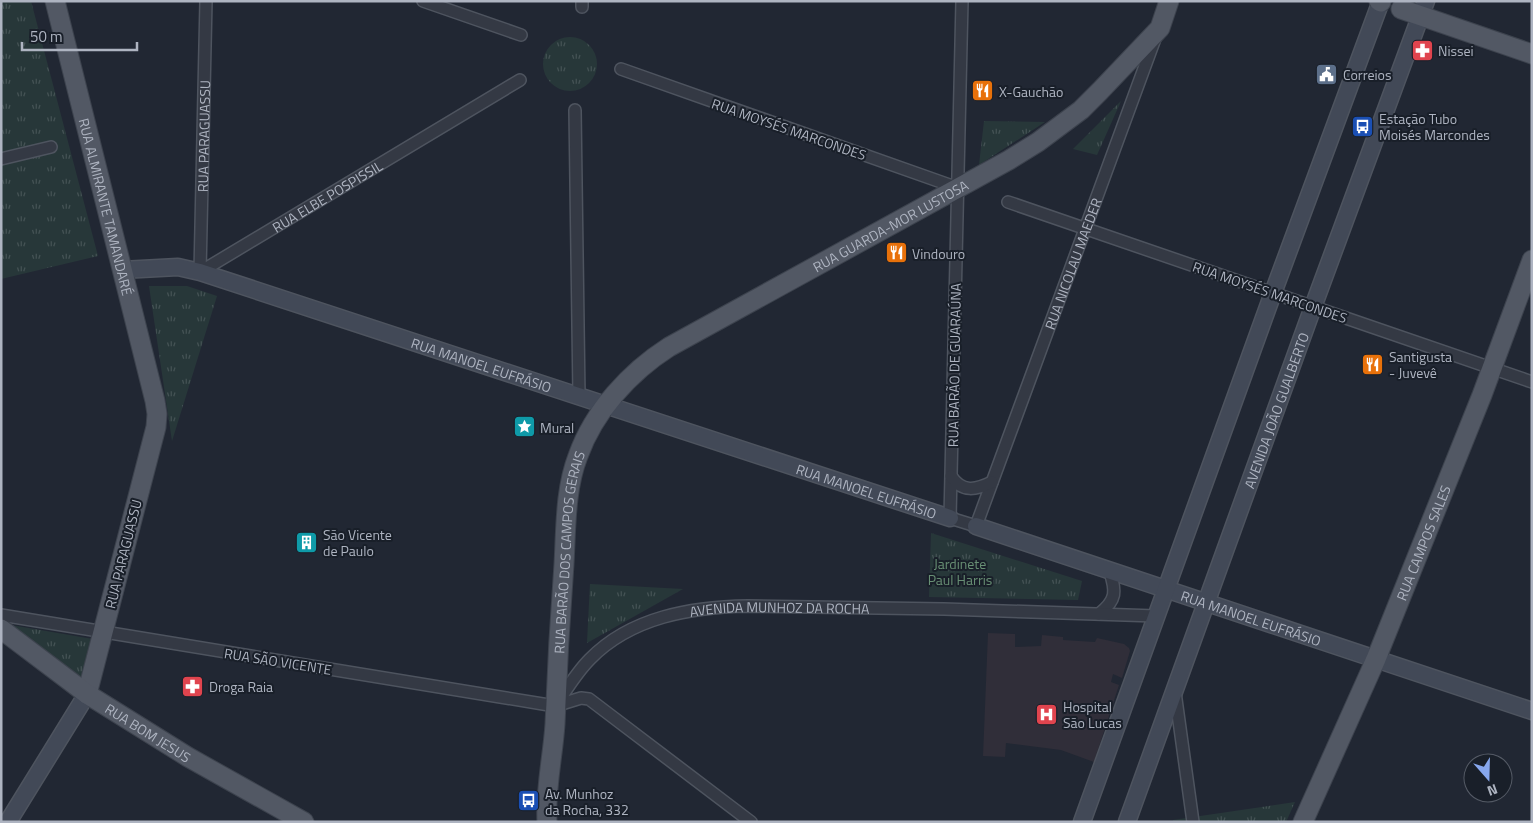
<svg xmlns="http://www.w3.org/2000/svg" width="1533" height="823" viewBox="0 0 1533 823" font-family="'Titillium Web',sans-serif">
	<defs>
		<pattern id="park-tufts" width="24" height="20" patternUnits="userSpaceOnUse" patternTransform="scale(1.25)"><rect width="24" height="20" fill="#273739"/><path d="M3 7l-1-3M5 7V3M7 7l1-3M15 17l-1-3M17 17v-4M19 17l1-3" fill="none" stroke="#445254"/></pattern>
	</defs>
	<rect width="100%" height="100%" fill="#212733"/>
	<path fill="#302e39" d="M988 633 1015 634V647L1041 646 1042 635 1063 637V640L1095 642 1097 638 1124 644 1129 648 1130 651 1122 678 1113 674 1111 682 1119 685 1094 762 1061 750 1006 743 1005 757 983 756Z"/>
	<g fill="url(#park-tufts)">
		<path d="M1 1H31L98 256 1 279Z"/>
		<circle cx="570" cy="64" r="27"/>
		<path d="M1121 101 1097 155 1073 149Z"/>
		<path d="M984 121 1045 122 979 165Z"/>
		<path d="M149 286H187L217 296 172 441Z"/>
		<path d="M931 533 1082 581 1078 600 929 597Z"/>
		<path d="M590 584 683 589 587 643Z"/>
		<path d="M5 624 93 639 84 683Z"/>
		<path d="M1295 802 1286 822H1173V820Z"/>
	</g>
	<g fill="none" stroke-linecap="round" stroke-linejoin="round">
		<defs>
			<g id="street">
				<path d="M423 1 521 35"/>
				<path id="s1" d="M962 1 950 518 976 526 1156 36"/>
				<path d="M582 7V1"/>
				<path d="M621 69 958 188"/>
				<path d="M575 110 579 396"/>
				<path d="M1 159 51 147"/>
				<path d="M1008 202 1532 382"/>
				<path id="s2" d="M200 272 520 80"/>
				<path id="s3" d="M200 272 206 1"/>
				<path d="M951 476C962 493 976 490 992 482"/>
				<path d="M1099 614C1117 600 1116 591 1110 572"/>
				<path d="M1 615 555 706 581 698 589 699 751 822"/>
				<path d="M1175 692 1193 822"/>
				<path id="s4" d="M558 702C568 687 577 672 590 659 631 617 691 607 748 606L944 609 1156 616"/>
			</g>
			<g id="secondary">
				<path id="s5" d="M122 270 178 267 200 272 950 518"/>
				<path id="s6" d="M976 526 1532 711"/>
				<path d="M8 822 87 694"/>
				<path d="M1082 822 1273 293 1381 1"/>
				<path id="s7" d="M1127 822 1313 307 1426 1"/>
			</g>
			<g id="primary">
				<path id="s8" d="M55 1 155 401 157 414 156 427 87 694"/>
				<path d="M1379 1 1381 2"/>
				<path d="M1401 9 1532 54"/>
				<path id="s9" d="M1 629 87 694 188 757 304 822"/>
				<path id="s10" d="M547 822C545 789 553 756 555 724 557 670 560 617 564 564 566 529 565 489 578 456 594 411 630 372 669 347L1009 160 1038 142 1081 110 1100 91 1160 28 1169 1"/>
				<path id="s11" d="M1303 822 1376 659 1482 395 1532 260"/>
			</g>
		</defs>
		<use href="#street" stroke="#4e545f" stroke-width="14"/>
		<use href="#secondary" stroke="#4e545f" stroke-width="19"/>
		<use href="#primary" stroke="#3d434e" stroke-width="21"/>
		<use href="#street" stroke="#343944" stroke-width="11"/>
		<use href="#secondary" stroke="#424957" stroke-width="16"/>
		<use href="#primary" stroke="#525864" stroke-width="19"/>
	</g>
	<defs>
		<symbol id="pharmacy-square" viewBox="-11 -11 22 22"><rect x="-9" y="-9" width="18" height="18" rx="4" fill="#e0444e" stroke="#191f29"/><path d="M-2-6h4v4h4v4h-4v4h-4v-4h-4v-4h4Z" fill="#fff"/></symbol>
		<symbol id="civic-square" viewBox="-11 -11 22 22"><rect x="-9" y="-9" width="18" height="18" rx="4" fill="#5c6f8a" stroke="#191f29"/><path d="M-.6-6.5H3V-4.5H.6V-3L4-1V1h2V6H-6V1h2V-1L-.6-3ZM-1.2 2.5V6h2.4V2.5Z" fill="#fff"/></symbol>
		<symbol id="restaurant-square" viewBox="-11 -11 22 22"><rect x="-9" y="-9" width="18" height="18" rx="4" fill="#e8710a" stroke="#191f29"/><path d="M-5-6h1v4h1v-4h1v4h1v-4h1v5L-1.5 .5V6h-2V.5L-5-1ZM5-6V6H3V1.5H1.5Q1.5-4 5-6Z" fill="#fff"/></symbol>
		<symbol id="bus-square" viewBox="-11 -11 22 22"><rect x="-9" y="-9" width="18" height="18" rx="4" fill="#1a4fb4" stroke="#191f29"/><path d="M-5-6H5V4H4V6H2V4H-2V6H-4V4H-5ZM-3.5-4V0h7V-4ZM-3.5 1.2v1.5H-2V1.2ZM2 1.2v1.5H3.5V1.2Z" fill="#fff"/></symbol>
		<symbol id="sight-square" viewBox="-11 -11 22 22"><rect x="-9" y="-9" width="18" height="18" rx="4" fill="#0f9aa8" stroke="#191f29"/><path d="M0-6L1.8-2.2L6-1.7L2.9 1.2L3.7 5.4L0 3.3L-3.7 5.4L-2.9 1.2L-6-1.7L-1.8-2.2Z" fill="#fff"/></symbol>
		<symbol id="building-square" viewBox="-11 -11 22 22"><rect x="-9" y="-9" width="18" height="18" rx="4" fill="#0f9aa8" stroke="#191f29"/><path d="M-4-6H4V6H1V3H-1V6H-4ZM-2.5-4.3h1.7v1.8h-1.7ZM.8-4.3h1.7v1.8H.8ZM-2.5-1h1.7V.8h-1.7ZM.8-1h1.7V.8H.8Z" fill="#fff"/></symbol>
		<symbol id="hospital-square" viewBox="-11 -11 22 22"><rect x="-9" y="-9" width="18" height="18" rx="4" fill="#e0444e" stroke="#191f29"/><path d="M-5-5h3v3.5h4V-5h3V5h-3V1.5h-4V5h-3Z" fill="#fff"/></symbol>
	</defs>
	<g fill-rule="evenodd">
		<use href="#pharmacy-square" x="1410" y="38" width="25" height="25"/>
		<use href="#civic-square" x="1314" y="62" width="25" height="25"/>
		<use href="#restaurant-square" x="970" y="78" width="25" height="25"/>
		<use href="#bus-square" x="1350" y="114" width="25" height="25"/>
		<use href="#restaurant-square" x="884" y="240" width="25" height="25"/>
		<use href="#restaurant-square" x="1360" y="352" width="25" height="25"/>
		<use href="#sight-square" x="512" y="414" width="25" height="25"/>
		<use href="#building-square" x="294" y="530" width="25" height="25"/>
		<use href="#pharmacy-square" x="180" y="674" width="25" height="25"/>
		<use href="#hospital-square" x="1034" y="702" width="25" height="25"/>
		<use href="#bus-square" x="516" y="788" width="25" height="25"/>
	</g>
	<g text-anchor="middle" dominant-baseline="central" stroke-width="4" stroke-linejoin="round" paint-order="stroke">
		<g font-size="14" fill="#aeb4c1" stroke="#191f29" text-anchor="start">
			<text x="1438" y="50">Nissei</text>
			<text x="1343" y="74">Correios</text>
			<text x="999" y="91">X-Gauchão</text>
			<text x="1379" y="118">Estação Tubo<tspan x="1379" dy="16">Moisés Marcondes</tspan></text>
			<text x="912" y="253">Vindouro</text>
			<text x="1389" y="356">Santigusta<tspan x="1389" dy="16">- Juvevê</tspan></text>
			<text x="540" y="427">Mural</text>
			<text x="323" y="534">São Vicente<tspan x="323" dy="16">de Paulo</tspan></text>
			<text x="209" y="686">Droga Raia</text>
			<text x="1063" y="706">Hospital<tspan x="1063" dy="16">São Lucas</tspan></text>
			<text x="545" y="793">Av. Munhoz<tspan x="545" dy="16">da Rocha, 332</tspan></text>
		</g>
		<g font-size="14" fill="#aeb4c1" stroke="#191f29">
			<text transform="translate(789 129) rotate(19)">RUA MOYSÉS MARCONDES</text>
			<text stroke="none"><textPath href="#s3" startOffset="136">RUA PARAGUASSU</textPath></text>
			<text stroke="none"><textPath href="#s2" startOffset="148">RUA ELBE POSPISSIL</textPath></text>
			<text stroke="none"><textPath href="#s8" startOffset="212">RUA ALMIRANTE TAMANDARÉ</textPath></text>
			<text stroke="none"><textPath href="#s10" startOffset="765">RUA GUARDA-MOR LUSTOSA</textPath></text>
			<text stroke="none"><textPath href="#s1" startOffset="824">RUA NICOLAU MAEDER</textPath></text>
			<text transform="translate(1270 292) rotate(19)">RUA MOYSÉS MARCONDES</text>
			<text stroke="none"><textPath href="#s5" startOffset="375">RUA MANOEL EUFRÁSIO</textPath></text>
			<text transform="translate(954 365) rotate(-89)">RUA BARÃO DE GUARAÚNA</text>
			<text stroke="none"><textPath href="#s7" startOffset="438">AVENIDA JOÃO GUALBERTO</textPath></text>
			<text stroke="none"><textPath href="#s5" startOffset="780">RUA MANOEL EUFRÁSIO</textPath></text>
			<text stroke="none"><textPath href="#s11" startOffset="304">RUA CAMPOS SALES</textPath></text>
			<text stroke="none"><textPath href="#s10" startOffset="271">RUA BARÃO DOS CAMPOS GERAIS</textPath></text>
			<text transform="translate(123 554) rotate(-76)">RUA PARAGUASSU</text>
			<text stroke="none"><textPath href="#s4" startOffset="256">AVENIDA MUNHOZ DA ROCHA</textPath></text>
			<text stroke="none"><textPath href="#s6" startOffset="290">RUA MANOEL EUFRÁSIO</textPath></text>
			<text transform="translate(278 661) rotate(9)">RUA SÃO VICENTE</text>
			<text stroke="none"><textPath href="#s9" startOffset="180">RUA BOM JESUS</textPath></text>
		</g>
		<g font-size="14" fill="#688f74" stroke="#191f29">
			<text x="960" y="563">Jardinete<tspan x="960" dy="16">Paul Harris</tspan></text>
		</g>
	</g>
	<rect width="1533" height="823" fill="none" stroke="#aeb4c1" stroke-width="5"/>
	<g transform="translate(1488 778) rotate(160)"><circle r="24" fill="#191f29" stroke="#555b66"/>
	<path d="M0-4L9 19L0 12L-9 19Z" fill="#87a7ed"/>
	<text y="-8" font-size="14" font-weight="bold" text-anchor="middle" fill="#aeb4c1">N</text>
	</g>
	<path d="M22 42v8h115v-8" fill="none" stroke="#aeb4c1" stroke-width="2.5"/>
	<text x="30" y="42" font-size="15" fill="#aeb4c1" stroke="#191f29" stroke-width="4" paint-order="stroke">50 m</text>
</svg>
